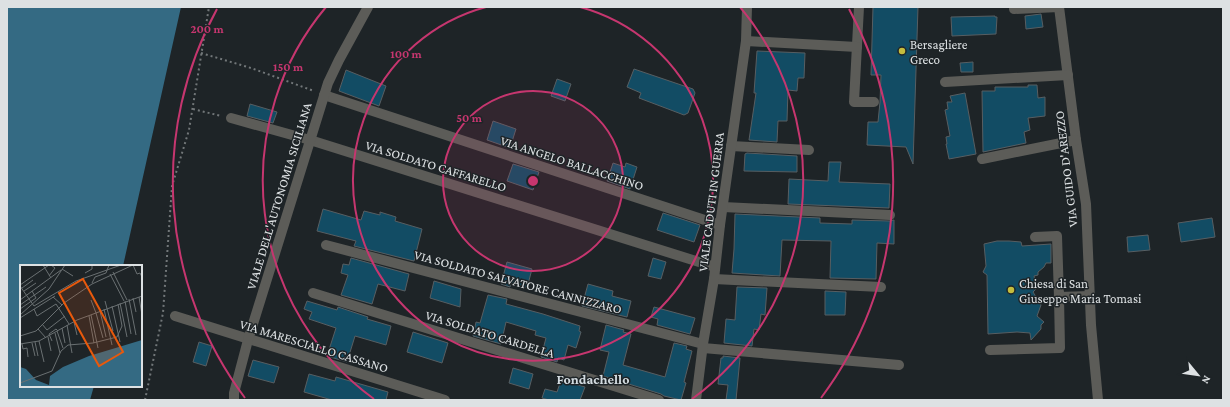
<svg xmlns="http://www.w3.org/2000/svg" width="1230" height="407" viewBox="0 0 1230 407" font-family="'Crimson Pro',serif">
	<rect width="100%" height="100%" fill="#1e2427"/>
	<path fill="#346a83" d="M7 7H181L123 266H21V386H94L90 400H7Z"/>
	<g fill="#124c64" stroke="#575e62">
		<path d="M873 7H918L913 164 906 147 867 145 868 122H878L880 102 881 75H871Z"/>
		<path d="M1041 14 1043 27 1026 29 1025 16Z"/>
		<path d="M995 16V17H997L996 34 952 36 951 17Z"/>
		<path d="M757 51 805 53 804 78H798L797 91 788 90 787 121H778L777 142 749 140 756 93H754Z"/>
		<path d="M973 62V72H961L960 63Z"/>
		<path d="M634 69 693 89 695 93 688 113 684 115 639 98 641 93 627 87Z"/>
		<path d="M346 70 386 86 379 106 339 91Z"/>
		<path d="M557 79 571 84 565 101 551 96Z"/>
		<path d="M1028 85H1037L1038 98 1045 97V116L1028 118 1030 130 1024 132 1026 143 983 152 982 91H995V87H1028Z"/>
		<path d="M965 93 976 154 949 159 946 144H947L946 137 950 136 945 110 948 109 947 102H952L950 96Z"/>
		<path d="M250 104 277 112 273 123 247 116Z"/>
		<path d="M493 121 516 129 510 148 487 140Z"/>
		<path d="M747 153 797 156V172L744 171 745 154Z"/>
		<path d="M829 162H841L839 182 890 184 889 208 788 204 789 179 828 181Z"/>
		<path d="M613 163 625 167 626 163 637 167 630 189 607 181Z"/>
		<path d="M513 164 539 172 533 190 507 181Z"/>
		<path d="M323 209 361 220 364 211 380 215V212L396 217 395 221 422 229 414 261 354 246 356 241 317 231Z"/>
		<path d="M663 213 700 225 694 242 657 230Z"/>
		<path d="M735 214 820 218V223L852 224V220L890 221 894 220V244L877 243 876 279 830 278 831 241 782 240 780 276 732 273 734 249Z"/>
		<path d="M1212 218 1215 237 1181 242 1178 223Z"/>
		<path d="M1148 235 1150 250 1128 252 1127 237Z"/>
		<path d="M997 241H1009L1021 242 1022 246 1051 244V263H1046L1044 267 1038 272V275L1034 276 1037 288 1033 292 1041 305 1037 316 1044 322 1041 325V329L1031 340 1030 333 1017 332 988 334 987 275 983 272 986 266 984 244Z"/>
		<path d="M351 258 409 274 405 291 378 284 372 304 341 295 348 275 341 273 343 264 349 265Z"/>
		<path d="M653 258 666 262 661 279 648 276Z"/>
		<path d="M507 262 532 269 527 288 511 283 510 287 501 284Z"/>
		<path d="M434 281 461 289 460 307 430 298Z"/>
		<path d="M588 284 613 291 612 296 631 301 627 317 582 306Z"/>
		<path d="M737 287 767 288 765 315 761 314 759 330 754 329 752 346 724 343 726 319 735 320Z"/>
		<path d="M825 291 846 292 845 315H825Z"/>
		<path d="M488 295 507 299 506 304 543 314 580 326 579 331 581 332 576 348 568 345 564 360 558 358 557 362 541 357 546 338 535 335 536 331 506 322 501 344 473 336 476 322 480 323Z"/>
		<path d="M307 301 337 310 338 307 368 317 367 319 391 326 386 345 355 336 347 362 327 356 336 328 309 319 312 312 304 309Z"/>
		<path d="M654 307 695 318 690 334 657 325 658 319 651 317Z"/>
		<path d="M606 325 624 330 623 332 631 334 623 365 665 377 674 343 687 346 686 349 692 351 684 382 686 383 681 400 664 396 661 394 603 376 609 352 600 350Z"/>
		<path d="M413 332 448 343 442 363 407 352Z"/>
		<path d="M199 342 212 346 206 366 193 362Z"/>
		<path d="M723 356 740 358 736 400H726L728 385 718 384 721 358H723Z"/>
		<path d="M253 360 279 367 274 383 248 376Z"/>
		<path d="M513 368 533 374 529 389 509 383Z"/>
		<path d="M309 374 335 381 336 377 388 392 386 400H332L304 392Z"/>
		<path d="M561 380 585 387 580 400H549L542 398 545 389 557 392Z"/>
	</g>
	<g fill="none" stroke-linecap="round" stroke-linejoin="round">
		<g stroke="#727779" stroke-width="2" stroke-dasharray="2 3" stroke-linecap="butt">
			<path d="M201 53 251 68 314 91"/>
			<path d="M193 109 221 116"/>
			<path d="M145 400 163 313 172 186 189 130 209 7"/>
		</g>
		<g stroke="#5c5c58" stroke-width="10">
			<path d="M859 7 854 102H874"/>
			<path d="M1059 7 1076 140 1086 204 1091 325 1098 400"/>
			<path d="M1014 9 1059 7"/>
			<path d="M746 41 857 47"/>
			<path d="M945 82 1068 75"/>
			<path d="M324 95 720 225"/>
			<path d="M231 118 310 140 715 267"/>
			<path d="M731 146 809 150"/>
			<path d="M982 159 1076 140"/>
			<path d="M723 207 890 215"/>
			<path d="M1035 237 1057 236 1059 297 1090 296"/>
			<path d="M326 245 703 344"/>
			<path d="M714 279 881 287"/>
			<path d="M313 293 659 400"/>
			<path d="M175 316 445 400"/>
			<path d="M703 348 899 365"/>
			<path d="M990 350 1060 348 1059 297"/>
			<path d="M234 400V393L248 340 328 83 339 60 368 7"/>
			<path d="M696 400 703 344 714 279 720 225 746 41 747 7"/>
		</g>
	</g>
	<circle cx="533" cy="181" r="90" fill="#c6366f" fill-opacity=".12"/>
	<g fill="none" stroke="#c6366f" stroke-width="2">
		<circle cx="533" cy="181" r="90"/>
		<path d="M580 7A180 180 0 1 1 486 7"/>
		<path d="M374 399A270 270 0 0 1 326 7M740 7A270 270 0 0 1 692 399"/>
		<path d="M245 398A360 360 0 0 1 217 9M849 9A360 360 0 0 1 821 398"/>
	</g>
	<g fill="#c4bd3e" stroke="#1e2427" stroke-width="1.5">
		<circle cx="902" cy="51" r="4"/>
		<circle cx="1011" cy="290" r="4"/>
	</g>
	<g text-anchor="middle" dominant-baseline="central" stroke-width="3" stroke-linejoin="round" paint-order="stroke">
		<g font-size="13" fill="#dde1e3" stroke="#1e2427" text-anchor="start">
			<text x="910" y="44">Bersagliere<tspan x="910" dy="15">Greco</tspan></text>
			<text x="1019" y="283">Chiesa di San<tspan x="1019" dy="15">Giuseppe Maria Tomasi</tspan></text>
		</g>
		<g font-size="13" fill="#dde1e3" stroke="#1e2427">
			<text transform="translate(572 163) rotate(18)">VIA ANGELO BALLACCHINO</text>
			<text transform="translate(436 166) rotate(17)">VIA SOLDATO CAFFARELLO</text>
			<text transform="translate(1066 169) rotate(-97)">VIA GUIDO D'AREZZO</text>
			<text transform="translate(279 196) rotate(-73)">VIALE DELL'AUTONOMIA SICILIANA</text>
			<text transform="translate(711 202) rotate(-83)">VIALE CADUTI IN GUERRA</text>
			<text transform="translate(518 282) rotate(15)">VIA SOLDATO SALVATORE CANNIZZARO</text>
			<text transform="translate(490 334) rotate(17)">VIA SOLDATO CARDELLA</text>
			<text transform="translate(314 346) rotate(17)">VIA MARESCIALLO CASSANO</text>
		</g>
		<g font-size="14" font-weight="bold" fill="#d3dbe0" stroke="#1e2427">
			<text x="593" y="379">Fondachello</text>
		</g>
	</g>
	<g transform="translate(20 265)">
		<rect width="122" height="122" fill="#1e2427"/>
		<path d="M122 75V122H0V102L6 104 16 115 29 120 30 111 43 102 69 91Z" fill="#346a83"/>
		<path fill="none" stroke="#6a7072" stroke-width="1" d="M23 0 31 13M113 0 117 9 120 8 122 12M42 4 53 11M93 7 107 35M65 8 72 4V0M90 9 104 36M29 11 35 3 31 0M72 18 75 12 86 8 89 0M0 20 29 0M0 21 14 41 56 16 101 0M2 23 13 15M4 26 16 18M33 32 42 40M119 32 122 50M113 33 116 47M109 34 116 70M0 35 41 5M71 35 76 48M85 36 93 66M105 36 111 69M100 38 107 72M0 40 26 22M92 41 100 77M0 44 16 33 12 26M14 44 17 51 36 39 49 59M84 44 92 80M80 46 86 72M76 48 83 73M0 50 29 24 45 0M71 50 78 83M69 51 74 78M0 53 35 31M54 57 57 70M22 59 27 65 45 51M47 60 52 88M42 63 45 78M18 64 26 73M37 66 43 83M35 68 40 88M0 71 16 66 44 38 72 19 113 0M28 72 31 86M19 76 24 97M32 76 29 69 36 64 38 66M15 77 18 91M12 78 15 91M0 79 19 76 57 55 122 31M2 79 3 84 7 83 8 92M0 118 32 106 41 86 48 80 73 78 97 72 102 61 98 39"/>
		<path fill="#e8590c" fill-opacity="0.15" stroke="#e8590c" stroke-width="2" d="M63 14 103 87 79 101 39 28Z"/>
		<rect width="122" height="122" fill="none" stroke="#dde1e3" stroke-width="2"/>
	</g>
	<circle cx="533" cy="181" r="6" fill="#c6366f" stroke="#1e2427" stroke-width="2"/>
	<g font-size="12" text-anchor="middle" font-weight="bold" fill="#c6366f" stroke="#1e2427" stroke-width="3" stroke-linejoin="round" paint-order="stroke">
		<text x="207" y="33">200 m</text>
		<text x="406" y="58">100 m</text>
		<text x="288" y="71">150 m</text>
		<text x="469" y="122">50 m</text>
	</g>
	<rect width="1230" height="407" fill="none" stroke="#dde1e3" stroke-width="16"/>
	<g transform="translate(1198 375) rotate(119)" stroke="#1e2427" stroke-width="3" paint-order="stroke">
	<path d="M0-3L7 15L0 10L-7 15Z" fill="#dde1e3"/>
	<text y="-6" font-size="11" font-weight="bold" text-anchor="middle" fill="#dde1e3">N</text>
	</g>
</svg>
